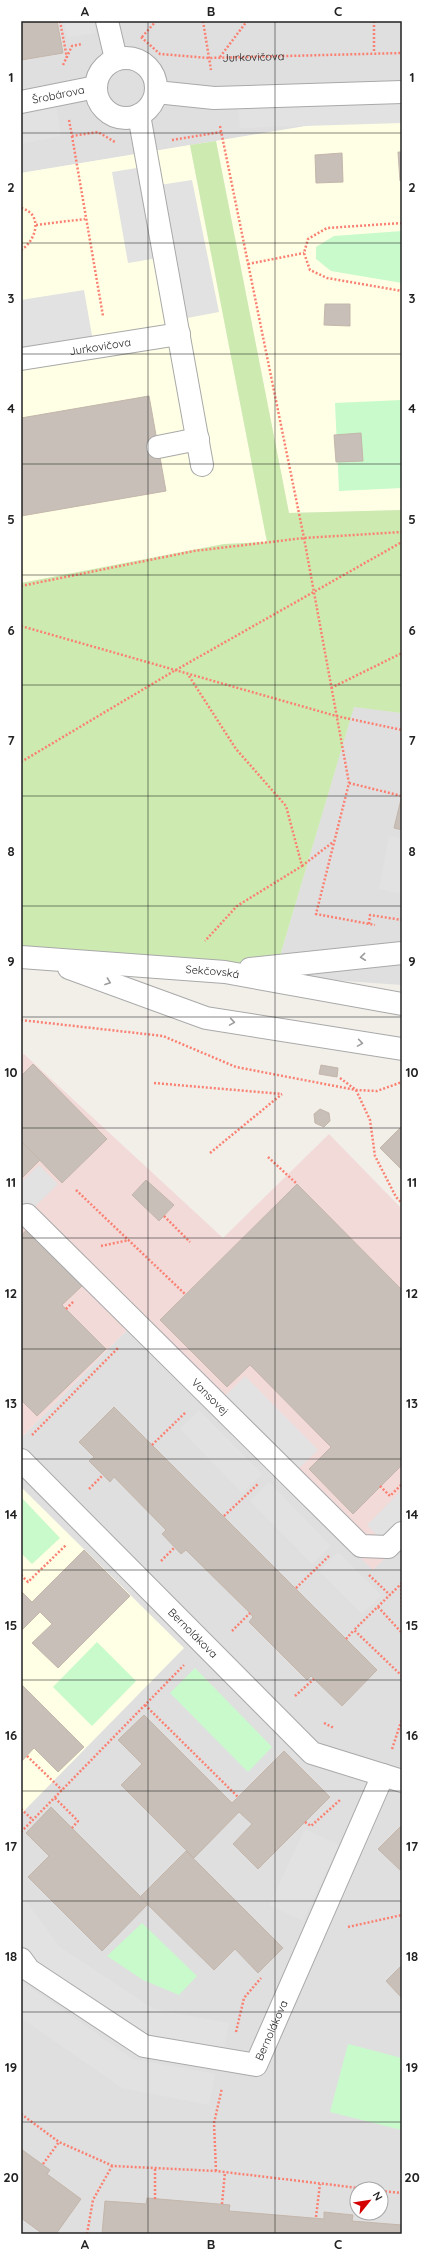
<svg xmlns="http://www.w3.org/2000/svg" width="423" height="2255" viewBox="0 0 423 2255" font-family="Quicksand,sans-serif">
	<rect width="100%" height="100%" fill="#f2efe9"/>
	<g fill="#e0dfdf" fill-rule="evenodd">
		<path d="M21 21H402V110L21 173Z"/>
		<path d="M354 706 402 713V985L274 976Z"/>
		<path d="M129 1328 402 1541V2234H21V1438ZM357 2189H381V2213H357Z"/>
	</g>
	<path fill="#f2dad9" d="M24 1054 223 1238 329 1134 402 1209V1542L373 1570 129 1328 21 1438V1057Z"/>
	<g fill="#ffffe5">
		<path d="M402 110V510L289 513 216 141Z"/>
		<path d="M190 145 267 542 224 544 21 583V173Z"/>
		<path d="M21 1487 184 1648 21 1814Z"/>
	</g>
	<path fill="#cdebb0" d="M216 141 289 513 402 510V713L354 707 274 976 21 960V583L224 544 267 542 190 145Z"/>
	<g fill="#c8facc">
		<path d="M402 231V283L331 271 316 259V247L334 236Z"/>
		<path d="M402 400V488L339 491 335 403Z"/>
		<path d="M21 1497 60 1538 32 1564 21 1553Z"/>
		<path d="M97 1642 136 1681 92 1726 53 1687Z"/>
		<path d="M195 1668 272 1747 248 1772 170 1693Z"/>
		<path d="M142 1923 197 1976 179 1995 143 1980 107 1956Z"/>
		<path d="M348 2044 402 2058V2130L330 2112Z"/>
	</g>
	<g fill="#e2e2e2">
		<path d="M64 21H94L96 33 67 37Z"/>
		<path d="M402 97V123L240 128 238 105Z"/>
		<path d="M56 104 61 136 21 144V110Z"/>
		<path d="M149 166 153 186 192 180 219 312 177 320 164 257 128 263 112 172Z"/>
		<path d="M84 290 94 347 21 359V300Z"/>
		<path d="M389 836 402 838V894L379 889Z"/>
		<path d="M39 1165 58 1184 21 1220V1182Z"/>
		<path d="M245 1376 318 1450 296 1471 223 1398Z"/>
		<path d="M199 1410 262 1474 242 1493 180 1429Z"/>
		<path d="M269 1482 331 1546 312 1564 250 1501Z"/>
		<path d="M402 1490V1533L388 1547 367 1525Z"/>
		<path d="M338 1552 381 1595 362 1614 319 1571Z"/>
		<path d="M305 1829 339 1845 303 1921 269 1905Z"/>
		<path d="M21 1894 60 1947 154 2009 229 2023 223 2054 146 2040 37 1965 21 1943Z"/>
		<path d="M21 1981 133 2059 215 2074 209 2105 122 2088 21 2018Z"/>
	</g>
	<g fill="#c7bfb8" stroke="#c4b6ab">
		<path d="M21 21H57L63 53 21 60Z"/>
		<path d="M398 152H402V181H400Z"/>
		<path d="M342 153 343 182 316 183 315 155Z"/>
		<path d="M325 304H350V326L324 325Z"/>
		<path d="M149 396 166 491 21 516V418Z"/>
		<path d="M361 433 363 461 336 462 334 435Z"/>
		<path d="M402 795V830L394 828Z"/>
		<path d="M33 1064 107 1139 62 1183 21 1141V1076Z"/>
		<path d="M321 1065 338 1068 337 1077 319 1074Z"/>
		<path d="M320 1109 329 1113 330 1121 324 1127 315 1123 314 1114Z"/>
		<path d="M402 1126V1170L380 1148Z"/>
		<path d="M21 1141 40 1160 21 1179Z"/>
		<path d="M146 1180 174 1205 159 1221 132 1195Z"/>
		<path d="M297 1184 402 1290V1465L353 1514 309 1469 331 1447 250 1365 227 1387 160 1320Z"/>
		<path d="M29 1227 84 1284 62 1305 106 1349 37 1416 21 1400V1236Z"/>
		<path d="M114 1407 377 1670 342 1706 311 1676 307 1680 249 1622 253 1617 250 1613 186 1550 181 1554 162 1534 166 1530 114 1477 110 1482 89 1461 94 1457 79 1442Z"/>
		<path d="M84 1550 130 1596 58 1668 32 1643 52 1624 40 1612 21 1631V1591L32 1602Z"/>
		<path d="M21 1684 84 1747 58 1772 34 1748 21 1762Z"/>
		<path d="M144 1715 232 1803 284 1751 330 1797 258 1869 233 1844 252 1824 239 1812 194 1858 121 1785 142 1764 118 1740Z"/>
		<path d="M51 1807 148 1904 102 1951 28 1877 49 1856 26 1833Z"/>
		<path d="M402 1825V1868L400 1870 378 1849Z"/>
		<path d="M186 1851 283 1948 258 1973 235 1949 214 1970 140 1897Z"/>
		<path d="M402 1965V1996L401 1997 386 1981Z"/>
		<path d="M21 2149 50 2170 47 2174 81 2199 56 2234H43L21 2218Z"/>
		<path d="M147 2198 230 2205 229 2211 324 2219V2212L353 2215 352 2221 402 2225V2234H102L105 2201 146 2204Z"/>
	</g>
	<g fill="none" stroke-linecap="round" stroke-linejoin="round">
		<defs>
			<g id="minor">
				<path d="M107 21 116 59"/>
				<circle cx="126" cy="88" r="30"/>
				<path d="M156 92 214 98 402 92"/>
				<path id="s2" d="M21 102 96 87"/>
				<path d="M139 115 202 465"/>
				<path id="s3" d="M21 359 179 334"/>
				<path d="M158 447 198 439"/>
				<path id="s4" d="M21 957 225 972 402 1004"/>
				<path d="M69 968 206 1018 402 1049"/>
				<path d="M250 969 402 953"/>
				<path id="s5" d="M27 1215 361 1546 388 1547 402 1533"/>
				<path id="s6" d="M21 1460 312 1753 402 1781"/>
				<path id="s7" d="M21 1959 29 1970 144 2046 256 2065 383 1775"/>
			</g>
		</defs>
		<use href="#minor" stroke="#a9a9a9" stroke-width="24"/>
		<g stroke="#fa8072" stroke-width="2.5" stroke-dasharray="2 2" stroke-linecap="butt">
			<path d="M60 21 67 58"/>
			<path d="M203 21 211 70"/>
			<path d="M374 21V53"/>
			<path id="s1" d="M141 37 160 54 209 58 402 53"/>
			<path d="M142 37 156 21"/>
			<path d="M220 57 247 21"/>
			<path d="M63 65 72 46 82 44"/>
			<path d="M69 120 72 136 98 132 115 142"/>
			<path d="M220 126 304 538 349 783 316 914 375 925"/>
			<path d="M72 136 103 316"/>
			<path d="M172 140 221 132"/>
			<path d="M21 208C44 214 36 241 21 250"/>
			<path d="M402 223 327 228 308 239 304 253 310 270 327 278 402 291"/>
			<path d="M36 225 85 219"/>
			<path d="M248 264 304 253"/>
			<path d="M21 586 194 551 304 538 402 532"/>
			<path d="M21 626 336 716 402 730"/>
			<path d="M189 676 236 749 286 806 302 866 237 906 205 941"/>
			<path d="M331 688 402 653"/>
			<path d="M21 762 174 671 402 542"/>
			<path d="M349 783 402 796"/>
			<path d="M302 866 333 842"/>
			<path d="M369 924 370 915 402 920"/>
			<path d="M21 1020 163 1036 236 1067 356 1090 377 1091 402 1082"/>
			<path d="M340 1078 356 1090 370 1120 375 1156 396 1197 402 1203"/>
			<path d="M154 1083 282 1094"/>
			<path d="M210 1153 282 1094"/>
			<path d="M268 1157 297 1184"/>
			<path d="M76 1190 185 1294"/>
			<path d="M164 1216 190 1242"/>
			<path d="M101 1246 129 1240"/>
			<path d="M66 1309 74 1301"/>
			<path d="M32 1435 119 1347"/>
			<path d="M152 1445 186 1412"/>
			<path d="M380 1486 390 1496 402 1484"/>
			<path d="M89 1489 103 1475"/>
			<path d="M224 1516 258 1484"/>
			<path d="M161 1561 175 1547"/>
			<path d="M21 1575 28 1582 66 1545"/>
			<path d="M369 1575 390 1595"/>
			<path d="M402 1583 354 1630 402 1676"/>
			<path d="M401 1585 402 1612"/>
			<path d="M296 1588 329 1556"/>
			<path d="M378 1607 402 1633"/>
			<path d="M232 1631 250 1613"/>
			<path d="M346 1639 354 1630"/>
			<path d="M295 1696 314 1679"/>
			<path d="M145 1705 238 1797"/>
			<path d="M324 1723 334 1728"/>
			<path d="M392 1749 402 1719"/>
			<path d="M27 1756 62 1790"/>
			<path d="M55 1798 78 1821 72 1828"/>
			<path d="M21 1809 33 1820"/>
			<path d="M305 1822 311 1826 340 1800"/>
			<path d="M21 1832 184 1665"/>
			<path d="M348 1927 402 1915"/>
			<path d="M236 2032 244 1998 261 1978"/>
			<path d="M21 2114 59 2142 113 2166 216 2171 367 2189"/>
			<path d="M43 2164 59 2142"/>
			<path d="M216 2171 214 2123 222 2088"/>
			<path d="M381 2191 402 2193"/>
			<path d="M155 2199V2168"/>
			<path d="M222 2204 225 2172"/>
			<path d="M316 2217 320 2184"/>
			<path d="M87 2234 93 2200 112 2166"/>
		</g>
		<use href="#minor" stroke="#fff" stroke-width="22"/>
	</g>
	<defs><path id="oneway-chevron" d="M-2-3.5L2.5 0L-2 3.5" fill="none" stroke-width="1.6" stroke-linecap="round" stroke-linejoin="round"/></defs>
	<g stroke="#9c9c9c">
		<use href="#oneway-chevron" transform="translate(363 957) rotate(174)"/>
		<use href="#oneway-chevron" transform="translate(108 982) rotate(20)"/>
		<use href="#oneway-chevron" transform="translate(232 1022) rotate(9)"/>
		<use href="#oneway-chevron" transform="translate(360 1043) rotate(9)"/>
	</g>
	<path fill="none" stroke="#222" stroke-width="1" stroke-opacity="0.55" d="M148 21V2234M275 21V2234M21 133H402M21 243H402M21 354H402M21 464H402M21 575H402M21 685H402M21 796H402M21 906H402M21 1017H402M21 1128H402M21 1238H402M21 1349H402M21 1459H402M21 1570H402M21 1680H402M21 1791H402M21 1901H402M21 2012H402M21 2122H402"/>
	<g text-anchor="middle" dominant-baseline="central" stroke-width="3" stroke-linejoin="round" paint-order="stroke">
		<g font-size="11" fill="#222" stroke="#fff">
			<text stroke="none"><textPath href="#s1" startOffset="119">Jurkovičova</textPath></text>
			<text stroke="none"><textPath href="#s2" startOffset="38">Šrobárova</textPath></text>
			<text stroke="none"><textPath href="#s3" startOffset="80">Jurkovičova</textPath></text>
			<text stroke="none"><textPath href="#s4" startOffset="192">Sekčovská</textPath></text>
			<text stroke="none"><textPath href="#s5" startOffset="258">Vansovej</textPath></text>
			<text stroke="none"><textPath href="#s6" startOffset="244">Bernolákova</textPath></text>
			<text stroke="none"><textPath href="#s7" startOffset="303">Bernolákova</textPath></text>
		</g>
	</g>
	<rect width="423" height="2255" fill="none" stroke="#ffffff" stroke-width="44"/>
	<g transform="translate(369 2201) rotate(60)"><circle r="19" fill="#ffffff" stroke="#a7a7a7"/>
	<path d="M0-3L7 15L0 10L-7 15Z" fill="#d40000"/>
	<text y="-6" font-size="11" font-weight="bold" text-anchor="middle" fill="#222222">N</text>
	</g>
	<rect x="22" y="22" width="379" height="2211" fill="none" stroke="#222" stroke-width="1.5"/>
	<g font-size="13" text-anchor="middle" font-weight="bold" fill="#222">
		<text x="85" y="16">A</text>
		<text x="211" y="16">B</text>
		<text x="338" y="16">C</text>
		<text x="11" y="82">1</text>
		<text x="412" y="82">1</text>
		<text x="11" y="192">2</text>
		<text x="412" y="192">2</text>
		<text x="11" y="303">3</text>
		<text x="412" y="303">3</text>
		<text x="11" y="413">4</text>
		<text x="412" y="413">4</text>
		<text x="11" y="524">5</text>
		<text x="412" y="524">5</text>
		<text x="11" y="635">6</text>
		<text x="412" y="635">6</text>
		<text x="11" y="745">7</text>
		<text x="412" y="745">7</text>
		<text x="11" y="856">8</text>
		<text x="412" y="856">8</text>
		<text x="11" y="966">9</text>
		<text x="412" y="966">9</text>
		<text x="11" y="1077">10</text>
		<text x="412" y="1077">10</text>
		<text x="11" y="1187">11</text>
		<text x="412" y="1187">11</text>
		<text x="11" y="1298">12</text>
		<text x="412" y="1298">12</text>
		<text x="11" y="1408">13</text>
		<text x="412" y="1408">13</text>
		<text x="11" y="1519">14</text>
		<text x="412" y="1519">14</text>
		<text x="11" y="1630">15</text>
		<text x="412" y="1630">15</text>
		<text x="11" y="1740">16</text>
		<text x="412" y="1740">16</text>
		<text x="11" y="1851">17</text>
		<text x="412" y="1851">17</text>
		<text x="11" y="1961">18</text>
		<text x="412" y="1961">18</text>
		<text x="11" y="2072">19</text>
		<text x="412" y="2072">19</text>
		<text x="11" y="2182">20</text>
		<text x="412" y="2182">20</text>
		<text x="85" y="2249">A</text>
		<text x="211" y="2249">B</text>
		<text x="338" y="2249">C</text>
	</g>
</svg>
